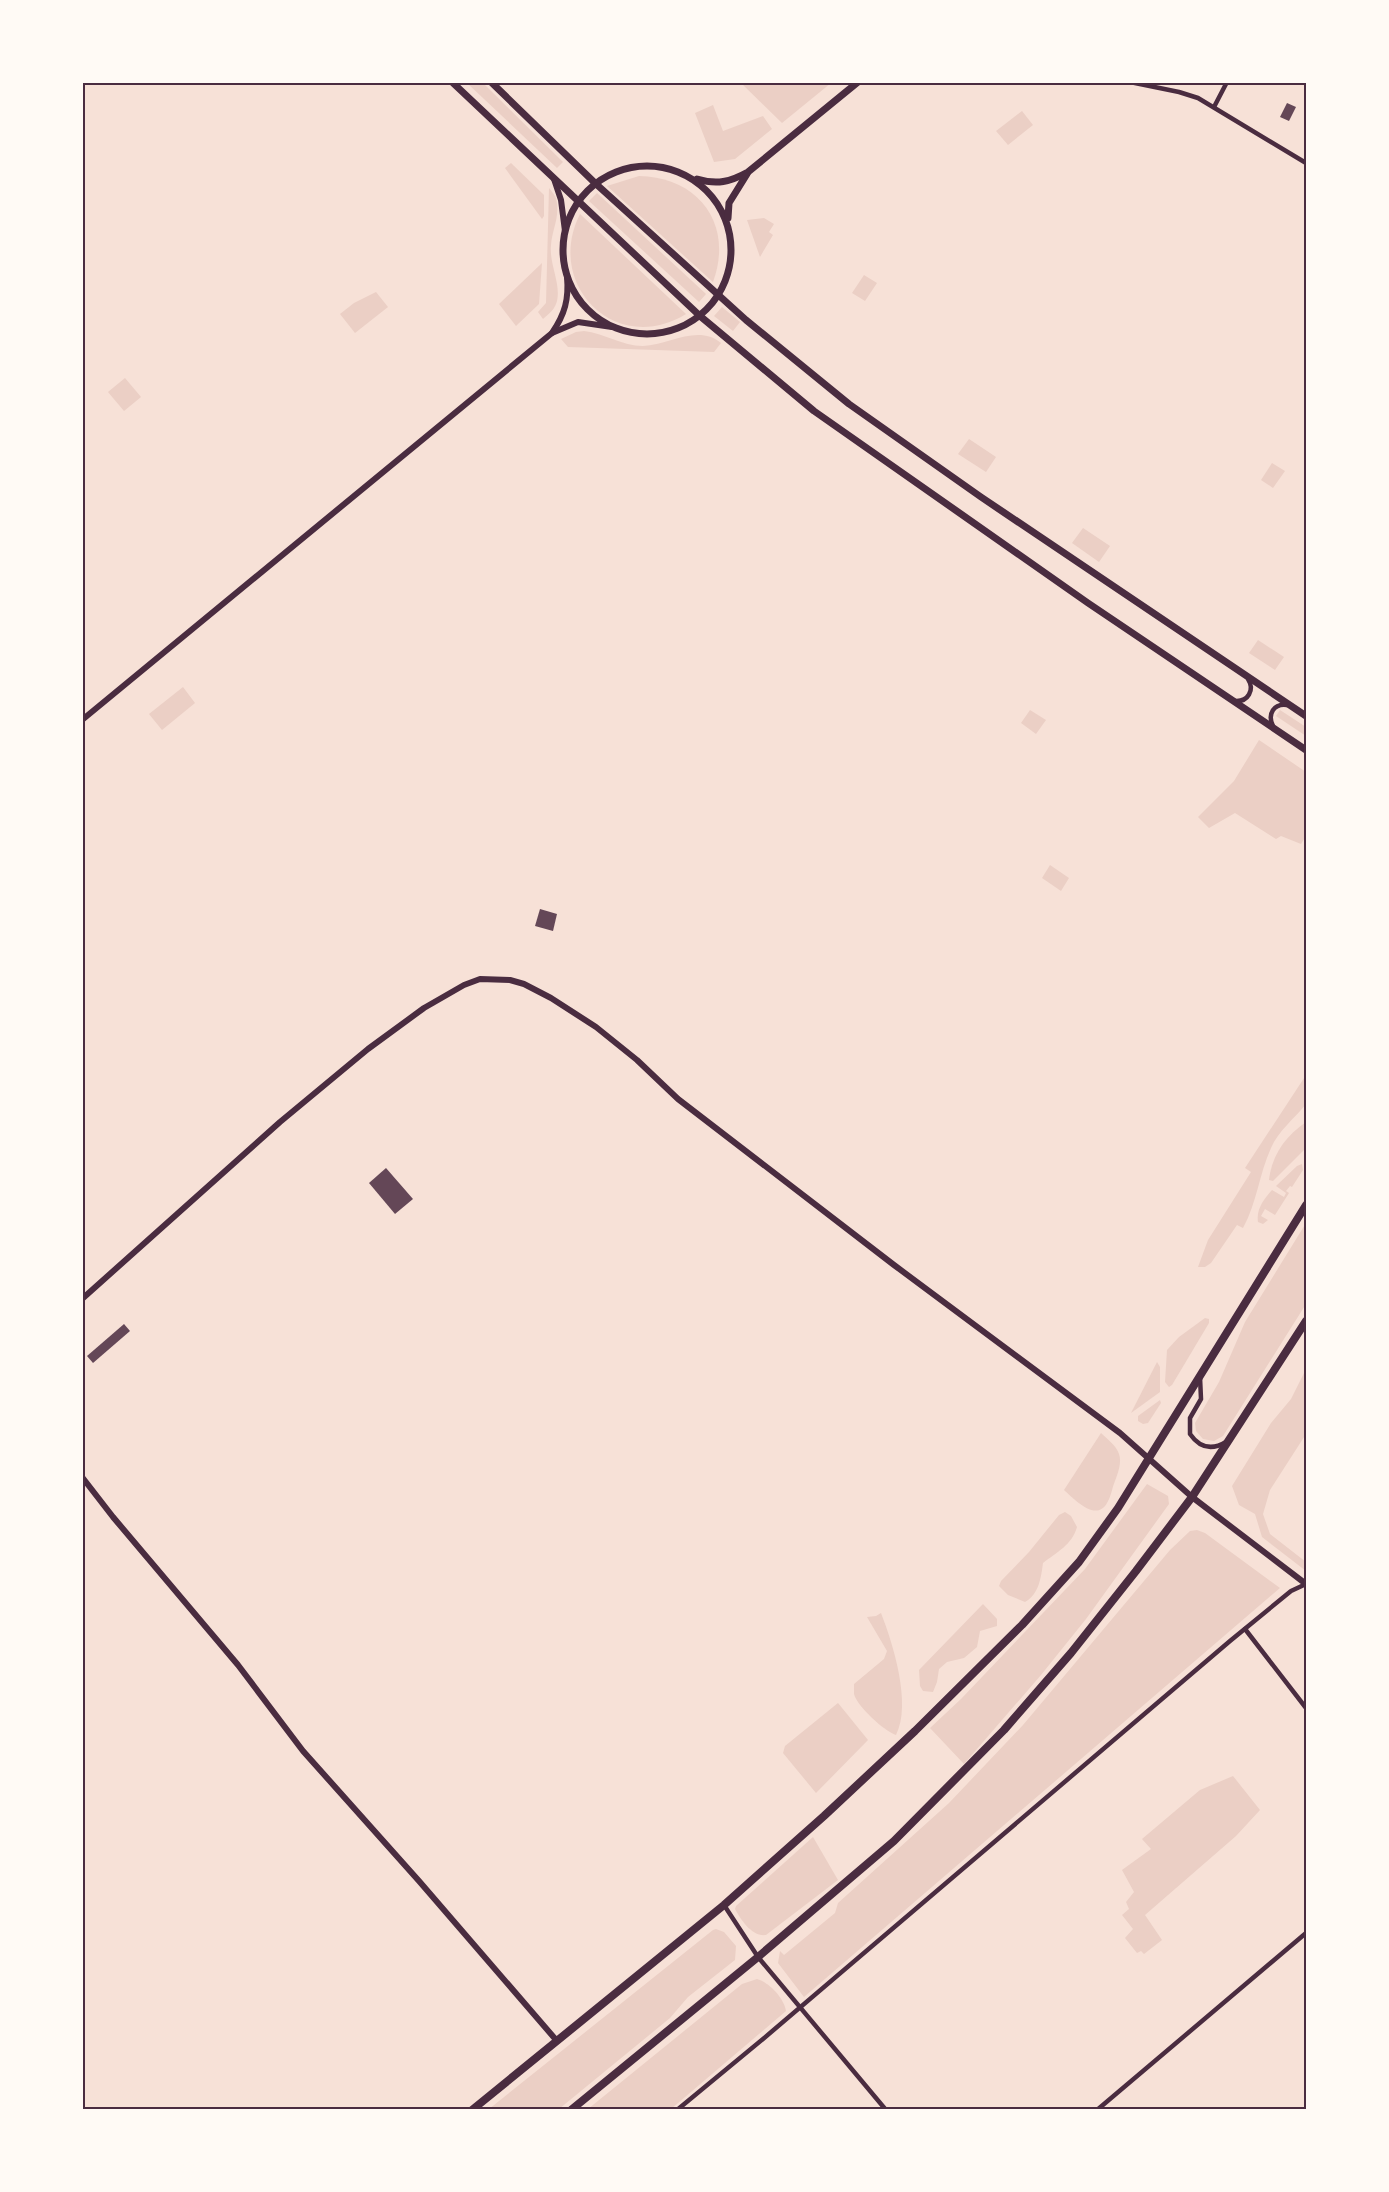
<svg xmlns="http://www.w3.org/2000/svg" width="1389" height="2192" viewBox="0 0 1389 2192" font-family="'Fira Sans',sans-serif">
	<rect width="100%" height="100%" fill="#f7e1d7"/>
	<g fill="#ebcfc5">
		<path d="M467 83H483L563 162 557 168Z"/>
		<path d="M741 83H831L782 123Z"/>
		<path d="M713 105 723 131 763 116 772 129 735 159 714 162 695 113Z"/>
		<path d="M1022 111 1033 125 1008 145 996 131Z"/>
		<path d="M511 163 544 195V216L542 219 505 168Z"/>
		<path d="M639 176C699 177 734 225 713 282L607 186Z"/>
		<path d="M549 188C553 193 557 197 557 204 559 218 552 231 551 245 549 264 561 283 557 301 555 309 550 313 543 319L538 312 546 303Z"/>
		<path d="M597 193 706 294 699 302 589 201Z"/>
		<path d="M580 214 686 314C616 357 544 285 580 214Z"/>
		<path d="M764 218 774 224 769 232 773 235 760 257 747 220Z"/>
		<path d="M542 263 539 304 516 326 499 304Z"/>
		<path d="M864 275 877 283 865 301 852 293Z"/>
		<path d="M376 292 388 307 355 333 340 314 354 303Z"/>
		<path d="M722 307 740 322 733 331 714 316Z"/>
		<path d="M584 331C604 333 622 346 643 346 669 345 698 324 721 343L714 352 568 347 561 339 576 332Z"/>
		<path d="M125 378 141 397 124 411 108 392Z"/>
		<path d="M969 439 996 457 986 472 958 454Z"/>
		<path d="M1272 463 1285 471 1273 488 1261 480Z"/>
		<path d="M1083 528 1110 546 1099 562 1072 543Z"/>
		<path d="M1258 640 1284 657 1275 670 1249 653Z"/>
		<path d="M183 687 195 703 162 730 149 714Z"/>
		<path d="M1030 710 1046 720 1036 734 1021 723Z"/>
		<path d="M1280 710 1306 727V736L1276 716Z"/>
		<path d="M1259 740 1306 772V836L1301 844 1281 836 1276 839 1235 813 1209 828 1198 817 1234 781Z"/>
		<path d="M1050 865 1069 878 1061 891 1042 878Z"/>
		<path d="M1306 1075V1104C1295 1118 1278 1131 1271 1148 1259 1174 1257 1203 1243 1228L1237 1225 1211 1263 1205 1267H1198L1208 1240 1251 1172 1245 1168Z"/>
		<path d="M1306 1122V1148L1273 1181 1269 1180C1272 1154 1286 1136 1306 1122Z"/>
		<path d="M1302 1164 1303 1170 1292 1187 1290 1186 1286 1191 1289 1193 1275 1215 1265 1209 1261 1216 1268 1220 1263 1224 1258 1222C1256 1209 1264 1199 1272 1190L1284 1197 1286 1193 1276 1186 1297 1166Z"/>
		<path d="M1306 1223V1304L1223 1436 1214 1441 1203 1439 1196 1431 1195 1423 1219 1382 1245 1322Z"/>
		<path d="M1205 1318 1209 1319V1323L1172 1385 1169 1387 1165 1382 1167 1350 1179 1337Z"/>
		<path d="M1157 1362 1160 1367V1392L1131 1413Z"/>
		<path d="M1306 1369V1434L1270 1490 1263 1514 1270 1534 1306 1562V1571L1262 1537 1255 1514 1239 1505 1232 1486 1271 1423 1291 1399Z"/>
		<path d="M1160 1400 1161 1403 1148 1423 1143 1424 1138 1421V1416Z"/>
		<path d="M1101 1433C1107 1439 1116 1445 1119 1454 1122 1462 1118 1473 1115 1481 1112 1488 1111 1497 1107 1503 1096 1523 1073 1498 1064 1490Z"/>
		<path d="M1147 1484 1168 1496 1169 1504 1086 1619 1041 1675 964 1764 930 1728 961 1699 1085 1569Z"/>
		<path d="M1065 1512 1071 1516 1077 1527C1072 1545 1057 1552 1043 1563 1041 1578 1039 1594 1025 1602L1008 1595 999 1586 1001 1581 1029 1552 1059 1515Z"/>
		<path d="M1197 1530 1205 1533 1280 1588 804 1997 778 1963 780 1951 784 1955 835 1913 838 1903 949 1803 1023 1725 1170 1550 1190 1531Z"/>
		<path d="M983 1604 997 1619V1626L980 1631 977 1647 964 1658 947 1662 939 1669 937 1682 933 1692 923 1691 920 1686 919 1670Z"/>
		<path d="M881 1613C893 1644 912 1704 896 1735 884 1731 857 1706 854 1694 854 1691 854 1686 854 1684L884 1659 887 1651 867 1617 876 1616Z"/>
		<path d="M838 1703 868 1740 816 1793 783 1753 785 1746Z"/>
		<path d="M1233 1776 1260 1810 1236 1836 1145 1915 1162 1940 1144 1954 1141 1951 1137 1953 1125 1938 1133 1929 1122 1915 1129 1909 1126 1902 1134 1892 1122 1870 1151 1849 1142 1839 1200 1790Z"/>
		<path d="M813 1837 838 1880 766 1935C752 1937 741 1920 735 1909L736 1906Z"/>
		<path d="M716 1929 724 1932 736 1946 735 1960 688 1997 670 2018 559 2109H489L713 1930Z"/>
		<path d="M757 1979C769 1982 784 1998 786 2011L671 2109H588L742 1984Z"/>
	</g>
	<g fill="#644757">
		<path d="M1287 103 1296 107 1289 121 1280 117Z"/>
		<path d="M540 909 557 914 553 931 535 926Z"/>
		<path d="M386 1168 413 1199 395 1214 369 1183Z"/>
		<path d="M124 1324 130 1331 93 1363 87 1356Z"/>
	</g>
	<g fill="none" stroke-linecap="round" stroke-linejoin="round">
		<g stroke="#4a2c40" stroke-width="4.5">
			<path d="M1130 82 1179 92 1198 98 1306 163"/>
			<path d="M1214 107 1227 82"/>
			<path d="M1235 701C1248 702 1255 690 1248 679"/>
			<path d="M1273 726C1267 714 1274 703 1287 705"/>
			<path d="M1200 1377 1201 1399 1190 1418V1434C1199 1447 1211 1451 1226 1442"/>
			<path d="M1245 1629 1306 1708"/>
			<path d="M724 1905 758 1957 886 2110"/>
			<path d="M677 2110 763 2039 1230 1641 1291 1591 1306 1584"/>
			<path d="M1097 2110 1306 1933"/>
		</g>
		<g stroke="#4a2c40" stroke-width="6">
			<path d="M554 179 561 200 565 231"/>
			<path d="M552 333C565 314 569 299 567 277"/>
			<path d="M82 720 552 333 578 322 612 327"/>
			<path d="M82 1299 280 1122 368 1049 424 1008 464 985 480 979 510 980 524 984 551 998 596 1027 637 1060 678 1099 894 1265 1120 1433 1192 1497 1306 1584"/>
			<path d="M82 1477 113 1517 238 1665 303 1751 419 1881 557 2041"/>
		</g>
		<g stroke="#4a2c40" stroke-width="7">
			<path d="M452 82 700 316 814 411 1088 603 1306 750"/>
			<path d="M491 82 595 183 746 320 849 404 981 497 1306 716"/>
			<circle cx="647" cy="250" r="84"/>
			<path d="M697 179C717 185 730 182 748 172L858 82"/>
			<path d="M728 218 729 203 747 174"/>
		</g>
		<g stroke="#4a2c40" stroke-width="8">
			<path d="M472 2110 724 1905 824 1816 915 1731 1022 1625 1079 1562 1118 1508 1306 1205"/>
			<path d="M571 2110 758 1957 894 1841 1004 1730 1071 1653 1136 1571 1192 1497 1306 1321"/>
		</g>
	</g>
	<rect width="1389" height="2192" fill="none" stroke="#fffaf5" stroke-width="168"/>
	<rect x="84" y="84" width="1221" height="2024" fill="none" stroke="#4a2c40" stroke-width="2"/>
</svg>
